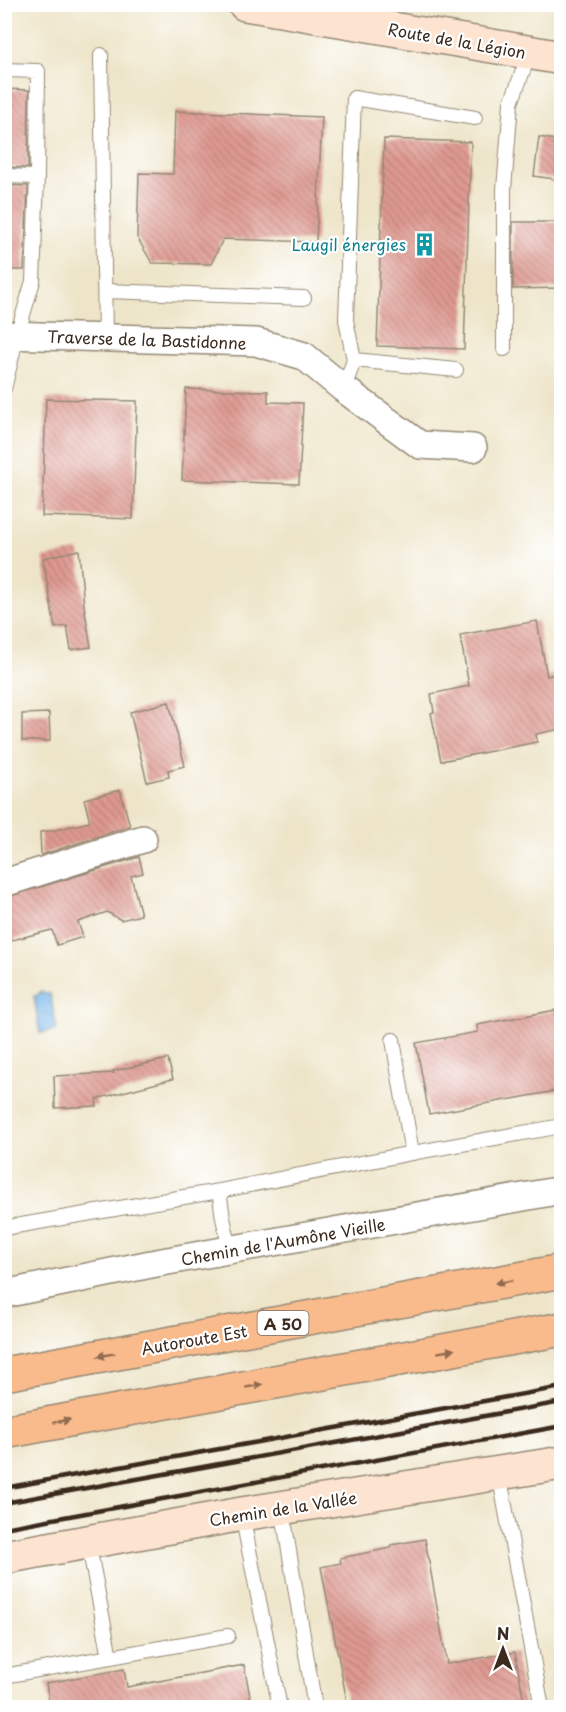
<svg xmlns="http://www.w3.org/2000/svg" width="566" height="1712" viewBox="0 0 566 1712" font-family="'Playpen Sans',sans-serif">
	<defs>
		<pattern id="water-ripples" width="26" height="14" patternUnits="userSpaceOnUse" patternTransform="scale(1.5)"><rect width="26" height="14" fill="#77b7eb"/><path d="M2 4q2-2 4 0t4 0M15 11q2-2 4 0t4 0" fill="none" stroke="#6395be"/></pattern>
		<pattern id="building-back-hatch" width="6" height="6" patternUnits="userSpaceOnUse" patternTransform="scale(1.5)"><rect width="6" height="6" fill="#df9a91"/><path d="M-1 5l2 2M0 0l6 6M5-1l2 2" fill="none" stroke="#b67e76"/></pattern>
	</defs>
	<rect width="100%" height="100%" fill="#fff"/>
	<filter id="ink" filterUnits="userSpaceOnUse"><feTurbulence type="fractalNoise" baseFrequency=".0167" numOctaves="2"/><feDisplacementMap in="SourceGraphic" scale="12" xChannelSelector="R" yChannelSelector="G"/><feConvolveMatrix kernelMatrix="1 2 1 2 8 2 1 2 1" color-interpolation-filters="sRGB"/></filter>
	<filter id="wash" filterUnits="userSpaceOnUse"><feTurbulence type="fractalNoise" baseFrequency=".008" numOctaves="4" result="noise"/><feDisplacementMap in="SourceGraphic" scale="24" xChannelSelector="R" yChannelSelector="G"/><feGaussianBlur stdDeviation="1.35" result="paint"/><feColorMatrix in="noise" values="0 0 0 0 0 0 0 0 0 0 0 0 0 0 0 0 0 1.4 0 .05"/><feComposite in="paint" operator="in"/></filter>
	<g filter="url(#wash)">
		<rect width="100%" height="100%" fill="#eee5c9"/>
		<path fill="url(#water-ripples)" stroke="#597084" stroke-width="1.5" d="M41 991 46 994H50L57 1030 40 1033 34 996H37Z"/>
		<g id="blocks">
			<g fill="url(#building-back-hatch)">
				<path d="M4 89 29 90 28 168 4 167Z"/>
				<path d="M175 111 322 117 316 242 223 239 211 264 152 263 137 237 139 173 173 174Z"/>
				<path d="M539 137 561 141V180L534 176Z"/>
				<path d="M384 139 471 142 464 349 377 346Z"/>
				<path d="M4 185 28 186 24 270H4Z"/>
				<path d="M513 222H561V288L513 289Z"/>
				<path d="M186 389 268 391V402L303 403 299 484 182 480Z"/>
				<path d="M46 399 137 401 133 519 42 516Z"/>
				<path d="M79 550 84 606 91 647 71 650 67 626 55 628 43 558Z"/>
				<path d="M537 621 547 676 561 673V729L536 734 537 742 441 761 431 713 434 712 431 694 469 686 460 635Z"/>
				<path d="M169 702 185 766 168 770 169 777 147 782 130 712Z"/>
				<path d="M49 713 50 741H22V714Z"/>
				<path d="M120 790 130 826 41 855 40 832 51 831 90 822 84 799Z"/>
				<path d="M139 857 143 873 131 876 141 915 121 920 107 912 78 922 83 937 57 945 52 930 8 941 4 925V898Z"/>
				<path d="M561 1009V1090L429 1114 416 1043 478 1032 477 1025Z"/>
				<path d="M168 1059 173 1079 96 1099 97 1106 55 1108 54 1076 114 1073 113 1071Z"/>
				<path d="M425 1539 447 1664 515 1652 525 1707H348L321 1567 341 1563 340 1558 391 1548V1545Z"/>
				<path d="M244 1665 252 1707H50L46 1683 124 1669 127 1687Z"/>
			</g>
		</g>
	</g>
	<g filter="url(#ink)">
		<use href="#blocks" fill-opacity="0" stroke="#948874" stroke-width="1.5"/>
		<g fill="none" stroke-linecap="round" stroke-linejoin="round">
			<defs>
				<g id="lane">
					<path d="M101 55 105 338"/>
					<path d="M4 70 38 71 37 177 4 176"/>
					<path d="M105 291 304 298"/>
					<path d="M504 349V189L511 103 530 52"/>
					<path d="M354 360 456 370"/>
					<path d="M4 389 17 335 33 281 37 177"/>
					<path d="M344 389 354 360 346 320 354 98 475 118"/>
					<path d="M393 1040 412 1153"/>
					<path d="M219 1191 412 1153 562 1126"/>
					<path d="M4 1228 219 1191 223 1218 230 1250"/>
					<path d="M499 1473 542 1708"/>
					<path d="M282 1508 315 1708"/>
					<path d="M242 1514 280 1708"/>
					<path d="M88 1541 110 1657"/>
					<path d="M4 1676 228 1636"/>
				</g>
				<g id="street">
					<path d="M4 335 256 342 304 356 344 389 420 445 473 448"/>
					<path d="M4 883 143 839"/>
					<path d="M4 1294 151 1264 562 1190"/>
				</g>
				<g id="secondary">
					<path d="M245 4 562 58"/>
					<path d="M4 1557 242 1514 562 1463"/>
				</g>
				<g id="highway">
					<path d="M4 1374 562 1271"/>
					<path d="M4 1432 562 1329"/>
				</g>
			</defs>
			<use href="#lane" stroke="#948874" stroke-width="16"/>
			<use href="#street" stroke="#948874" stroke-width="30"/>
			<use href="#secondary" stroke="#948874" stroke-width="36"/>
			<use href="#highway" stroke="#948874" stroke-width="36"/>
			<use href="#lane" stroke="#fff" stroke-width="14"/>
			<use href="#street" stroke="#fff" stroke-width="27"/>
			<use href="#secondary" stroke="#fde4d1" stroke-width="33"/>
			<use href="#highway" stroke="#fabb8c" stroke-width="33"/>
			<g stroke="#3b2a1e" stroke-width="4.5">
				<path d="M4 1488 562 1387"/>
				<path d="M4 1503 562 1402"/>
				<path d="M4 1528 562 1426"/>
			</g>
		</g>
		<defs><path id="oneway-solid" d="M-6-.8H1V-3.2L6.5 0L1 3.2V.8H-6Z" transform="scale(1.5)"/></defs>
		<g fill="#916b50">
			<use href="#oneway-solid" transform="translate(504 1282) rotate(170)"/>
			<use href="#oneway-solid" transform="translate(446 1351) rotate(-10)"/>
			<use href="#oneway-solid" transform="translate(106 1355) rotate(170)"/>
			<use href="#oneway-solid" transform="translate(254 1386) rotate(-10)"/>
			<use href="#oneway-solid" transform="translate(62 1421) rotate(-10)"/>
		</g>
	</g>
	<defs>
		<symbol id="building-bare" viewBox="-9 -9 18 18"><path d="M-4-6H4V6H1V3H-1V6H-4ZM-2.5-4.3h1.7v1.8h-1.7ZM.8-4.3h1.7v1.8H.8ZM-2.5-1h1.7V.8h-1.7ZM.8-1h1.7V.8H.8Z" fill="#0f9aa8" stroke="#fff" stroke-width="2.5" paint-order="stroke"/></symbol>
	</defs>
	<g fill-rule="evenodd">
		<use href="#building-bare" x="408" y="228" width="33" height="33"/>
	</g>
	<g text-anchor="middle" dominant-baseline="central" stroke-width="4.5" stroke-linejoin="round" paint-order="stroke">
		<rect fill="#fff" stroke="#766a62" stroke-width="1.5" x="257.5" y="1311" width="51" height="24" rx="4.5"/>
		<g font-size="15" font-weight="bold" fill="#3b2a1e">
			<text x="283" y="1323">A 50</text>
		</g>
		<g font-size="16" fill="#3b2a1e" stroke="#fff">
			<text transform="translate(457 40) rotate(10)">Route de la Légion</text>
			<text transform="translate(147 339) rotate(2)">Traverse de la Bastidonne</text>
			<text transform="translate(283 1241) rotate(-10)">Chemin de l'Aumône Vieille</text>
			<text transform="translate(194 1339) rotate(-10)">Autoroute Est</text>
			<text transform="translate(283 1508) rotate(-9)">Chemin de la Vallée</text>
		</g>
		<g font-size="16" fill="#0d838f" stroke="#fff" text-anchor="end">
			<text x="406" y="244">Laugil énergies</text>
		</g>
	</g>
	<rect width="566" height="1712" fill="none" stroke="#fff" stroke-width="24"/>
	<g transform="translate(503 1649)" stroke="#ffffff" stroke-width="4.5" paint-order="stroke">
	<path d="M0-4.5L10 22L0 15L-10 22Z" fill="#3b2a1e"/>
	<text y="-9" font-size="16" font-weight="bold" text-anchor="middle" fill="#3b2a1e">N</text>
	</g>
</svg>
